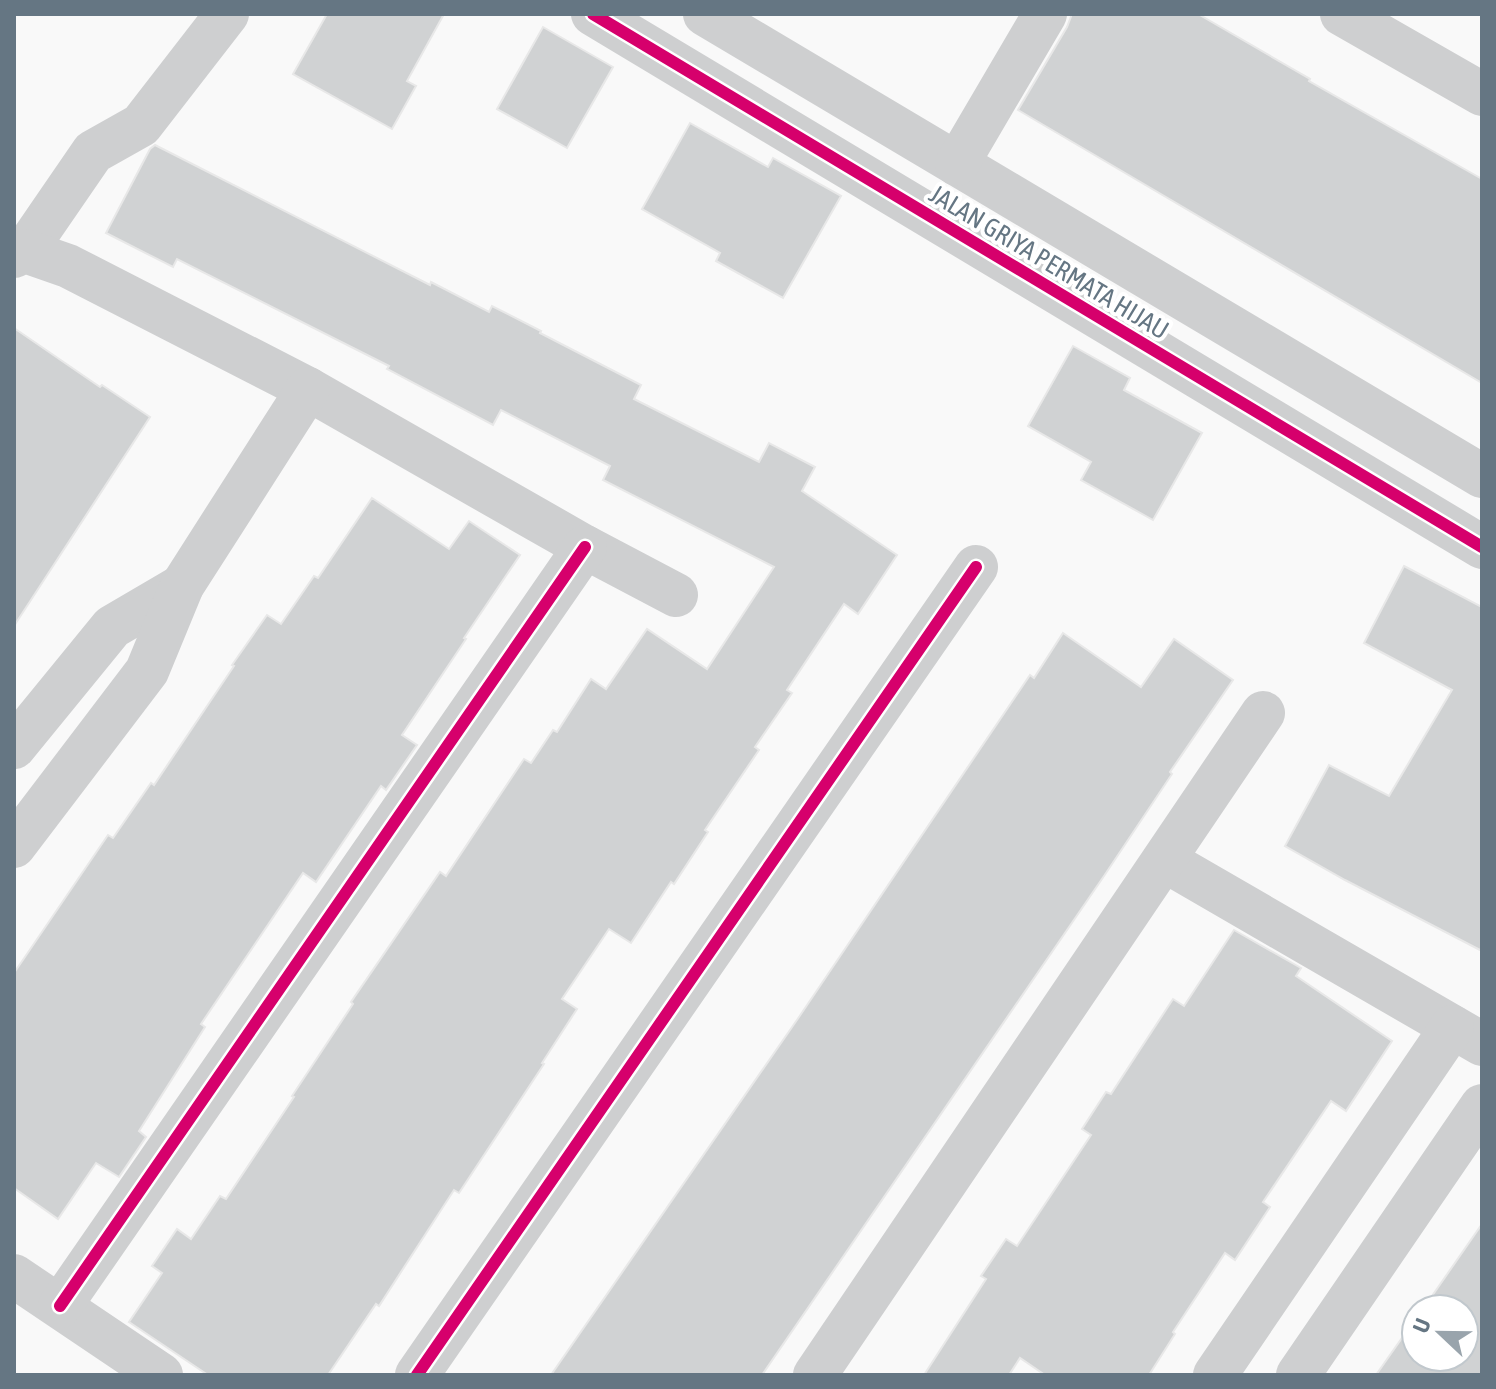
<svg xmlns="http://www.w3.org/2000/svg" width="1496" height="1389" font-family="'Asap Condensed',sans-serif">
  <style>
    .building { fill: #d0d2d3; stroke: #e8e8e8; stroke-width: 2 }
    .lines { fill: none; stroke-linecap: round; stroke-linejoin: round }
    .street { stroke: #cecfd0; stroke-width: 44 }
    .cycleway-casing { stroke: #fff; stroke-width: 17 }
    .cycleway { stroke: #d6006c; stroke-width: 12 }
    .labels { text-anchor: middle; stroke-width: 8; stroke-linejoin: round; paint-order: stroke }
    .street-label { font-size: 26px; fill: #657683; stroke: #fff }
  </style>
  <rect width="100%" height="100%" fill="#f9f9f9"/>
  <g class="building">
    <polygon points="327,14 444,14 407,81 416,86 392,129 293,74"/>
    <polygon points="1072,14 1198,14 1310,79 1309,81 1482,179 1482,383 1018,110 1067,27"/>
    <polygon points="543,27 613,67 567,148 497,109"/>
    <polygon points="690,123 768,167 773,158 841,196 783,298 716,261 720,253 642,209"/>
    <polygon points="155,145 430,285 431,282 489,312 492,306 541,331 540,333 641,385 634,399 759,462 769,443 815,467 802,491 897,555 858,614 844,604 787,690 792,693 755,747 759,750 705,830 708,832 674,884 671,882 631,943 609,929 562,999 577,1009 542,1063 544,1064 459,1193 454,1190 379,1306 376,1304 328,1375 208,1375 129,1322 162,1273 152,1266 177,1229 191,1239 220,1196 226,1199 294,1097 292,1096 353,1004 351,1002 440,872 446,876 524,759 531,763 553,730 557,732 591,679 606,689 647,629 707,669 774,567 603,480 610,466 501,410 493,425 387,369 389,366 177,259 173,267 106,233 150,149"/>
    <polygon points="14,328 100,387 102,385 150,417 14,626"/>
    <polygon points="1073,346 1130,378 1124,390 1202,433 1153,520 1081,480 1091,462 1028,426"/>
    <polygon points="372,498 449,549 469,521 520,555 464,638 466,639 402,735 417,745 386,790 381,786 316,882 303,873 201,1024 205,1027 139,1131 146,1137 119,1177 96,1163 58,1219 14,1188 14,973 108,835 113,838 151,783 154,785 234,666 232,665 267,615 281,624 314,576 318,578"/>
    <polygon points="1404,566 1482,607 1482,951 1345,880 1285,846 1329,765 1389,796 1452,690 1364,643"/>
    <polygon points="1063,633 1141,687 1174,639 1233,680 1170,772 1172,774 1104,876 762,1375 551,1375 799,1017 1030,675 1034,678"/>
    <polygon points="1234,930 1301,968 1296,976 1392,1041 1346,1111 1331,1101 1263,1202 1270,1207 1235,1260 1225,1253 1173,1332 1175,1334 1149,1375 1045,1375 1020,1358 1009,1375 924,1375 986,1279 981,1276 1006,1239 1017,1246 1091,1135 1082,1129 1106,1092 1111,1094 1173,999 1184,1006"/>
    <polygon points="1482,1224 1482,1375 1376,1375 1416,1318 1416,1357 1464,1357 1464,1309 1423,1309"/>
  </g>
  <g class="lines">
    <g class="street">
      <polyline points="593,14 1482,547"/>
      <polyline points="705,14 1482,476"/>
      <polyline points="1342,14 1482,94"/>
      <polyline points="957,164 1045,14"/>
      <polyline points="25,251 93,152 141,125 227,14"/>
      <polyline points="14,256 25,251 68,266 308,389 585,547 676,595"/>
      <polyline points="14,747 112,627 182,586"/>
      <polyline points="14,846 147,671 182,586 308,389"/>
      <polyline points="1164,860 1482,1044"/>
      <polyline points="14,1276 161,1375"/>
      <polyline points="60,1306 585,547"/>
      <polyline points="417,1375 976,567"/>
      <polyline points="815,1375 1263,713"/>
      <polyline points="1215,1375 1452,1027"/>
      <polyline points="1298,1375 1482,1106"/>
    </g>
    <g class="cycleway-casing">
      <g id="cycleway">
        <polyline points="593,14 1482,547"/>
        <polyline points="60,1306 585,547"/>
        <polyline points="417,1375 976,567"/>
      </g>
    </g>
    <use href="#cycleway" class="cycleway"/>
  </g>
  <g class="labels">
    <g class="street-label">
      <text transform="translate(1049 262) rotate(31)" y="9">JALAN GRIYA PERMATA HIJAU</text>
    </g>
  </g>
  <rect width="1496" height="1389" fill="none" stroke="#657683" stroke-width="32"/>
  <g transform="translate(1440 1333) rotate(292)"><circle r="38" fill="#ffffff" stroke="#c1c8cd" stroke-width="2"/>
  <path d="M0-6L14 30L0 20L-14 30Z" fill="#99a4ac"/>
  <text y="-12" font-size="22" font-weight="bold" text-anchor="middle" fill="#657683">U</text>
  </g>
</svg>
